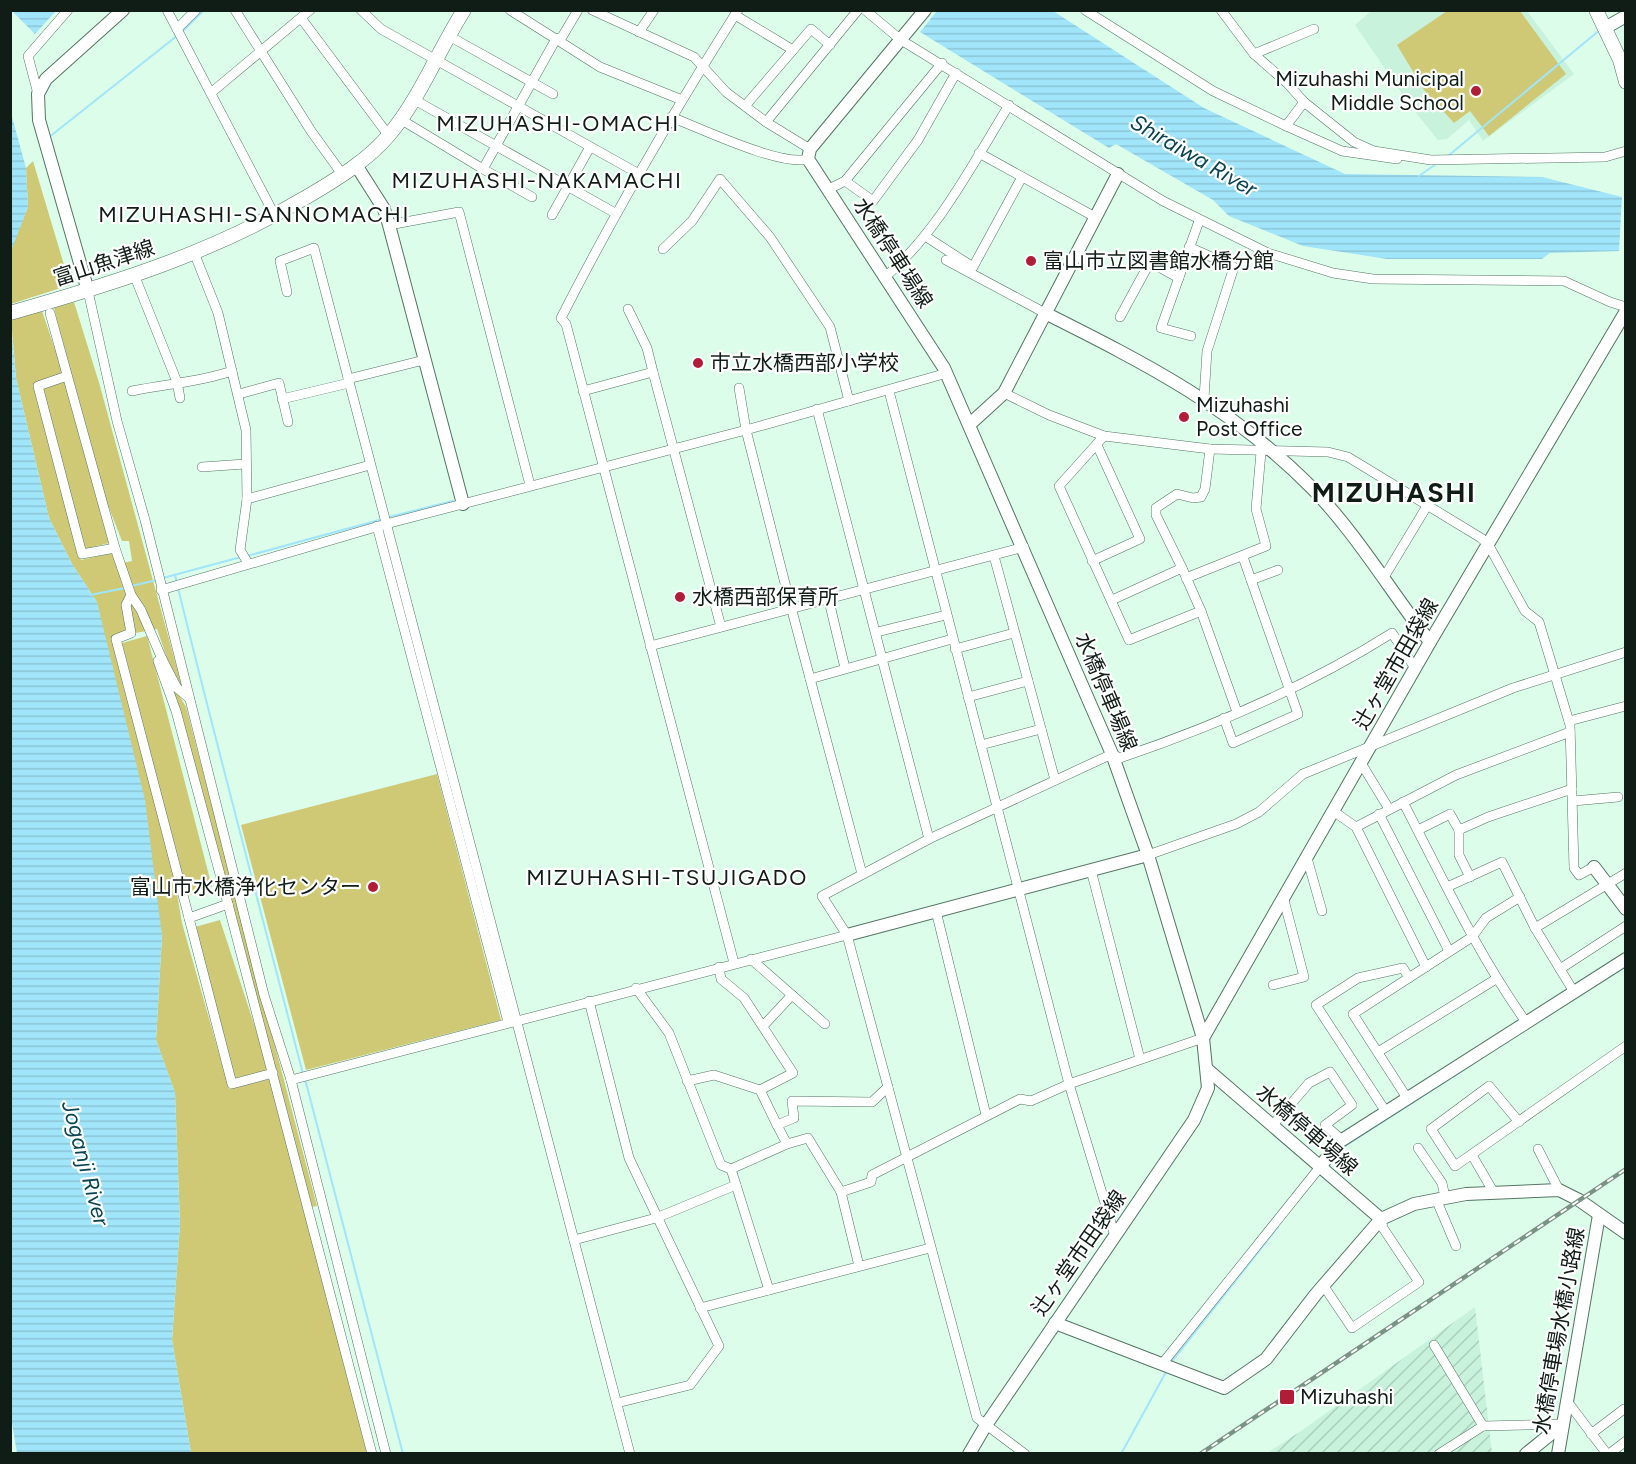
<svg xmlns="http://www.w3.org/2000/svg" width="1636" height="1464" font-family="Figtree,'Noto Sans JP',sans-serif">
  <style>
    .built { fill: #c8f2db }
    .industrial { fill: url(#industrial-furrows) }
    .green { fill: #cfc975 }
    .water { fill: url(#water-rules) }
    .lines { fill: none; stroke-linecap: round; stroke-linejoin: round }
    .stream { stroke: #a1e5fa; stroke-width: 2 }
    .street-tunnel { stroke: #bddbca; stroke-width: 9; stroke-dasharray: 9 4.5; stroke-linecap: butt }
    .street-casing { stroke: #557464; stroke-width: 10 }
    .secondary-casing { stroke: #557464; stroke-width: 14 }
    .primary-casing { stroke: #557464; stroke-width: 15 }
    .street { stroke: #fff; stroke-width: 9 }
    .secondary { stroke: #fff; stroke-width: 12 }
    .primary { stroke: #fff; stroke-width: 14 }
    .rail-casing { stroke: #7b9386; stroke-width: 4.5 }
    .rail { stroke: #fff; stroke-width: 2; stroke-dasharray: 7; stroke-linecap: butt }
    .poi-dot { fill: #b11d36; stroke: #fff; stroke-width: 2 }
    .labels { text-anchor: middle; stroke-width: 4.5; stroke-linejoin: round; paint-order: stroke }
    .poi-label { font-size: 21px; fill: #101d17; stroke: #fff; text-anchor: start }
    .street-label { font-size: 21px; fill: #101d17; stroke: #fff }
    .neighbourhood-label { font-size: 22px; letter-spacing: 1.5px; fill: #101d17; stroke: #fff }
    .water-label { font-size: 22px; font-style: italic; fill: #084452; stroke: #fff }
    .district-label { font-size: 27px; font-weight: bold; letter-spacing: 1.5px; fill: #101d17; stroke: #fff }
  </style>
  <defs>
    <pattern id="industrial-furrows" width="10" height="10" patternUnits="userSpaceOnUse" patternTransform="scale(1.5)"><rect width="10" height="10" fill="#c8f2db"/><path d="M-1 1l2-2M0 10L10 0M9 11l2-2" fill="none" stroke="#abcfbb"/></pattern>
    <pattern id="water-rules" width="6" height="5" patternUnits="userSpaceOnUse" patternTransform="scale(1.5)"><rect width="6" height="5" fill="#a1e5fa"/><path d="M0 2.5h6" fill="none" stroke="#8ac4d6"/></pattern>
  </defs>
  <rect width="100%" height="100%" fill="#dbfdea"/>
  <polygon class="built" points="1371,11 1527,11 1574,74 1483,141 1469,120 1447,139 1438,140 1412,108 1355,25"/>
  <polygon class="industrial" points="1475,1307 1492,1453 1266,1454 1301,1431"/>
  <g class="green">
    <polygon points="1447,11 1520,11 1566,74 1489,136 1470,111 1454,123 1424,90 1397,45"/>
    <polygon points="33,161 70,285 11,304 10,251 28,207 26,168"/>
    <polygon points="74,302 100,386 182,687 169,664 157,629 114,637 175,882 182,923 229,1089 269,1079 368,1453 191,1453 172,1340 180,1224 175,1093 156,1040 162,936 97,602 72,564 49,518 16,378 11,319 42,311 63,373 34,384 81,560 113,553 117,564 132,561 129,541 122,541 104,495 87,437 54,308"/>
    <polygon points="66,381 109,543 84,549 41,389"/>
    <polygon points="147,636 212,887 187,896 122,643"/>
    <polygon points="166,673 186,707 317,1206 311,1207"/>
    <polygon points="437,774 501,1020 306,1070 241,825"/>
    <polygon points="220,920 269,1070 235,1078 195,927"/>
  </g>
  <g class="water">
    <polygon points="11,10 56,10 56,11 35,34"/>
    <polygon points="937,11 1053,11 1204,108 1345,174 1542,177 1622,197 1619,251 1550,253 1542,259 1387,259 1303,246 1229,216 1213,200 1116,144 1109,148 920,32"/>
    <polygon points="11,113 26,168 28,207 11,251"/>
    <polygon points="10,313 16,378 49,518 72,564 97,602 145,800 162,936 156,1040 175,1093 180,1224 172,1340 191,1453 17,1453 10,1411"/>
  </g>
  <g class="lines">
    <g class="stream">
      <polyline points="182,32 204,10"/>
      <polyline points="48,138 178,35"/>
      <polyline points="1448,156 1601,29"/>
      <polyline points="1419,176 1436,164"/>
      <polyline points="389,517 453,501"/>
      <polyline points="247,556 383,519"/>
      <polyline points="175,575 177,583"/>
      <polyline points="163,578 241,557"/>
      <polyline points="131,586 157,580"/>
      <path d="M178,588C218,751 261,912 303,1074"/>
      <polyline points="90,595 125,588"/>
      <polyline points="305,1079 403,1454"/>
      <polyline points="1342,1148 1473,1064"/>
      <polyline points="1170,1364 1278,1227"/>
      <polyline points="1121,1454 1166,1372"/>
    </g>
    <polyline class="street-tunnel" points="1624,134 1626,134"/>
    <g class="street-casing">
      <g id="street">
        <polyline points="167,10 275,216"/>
        <polyline points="235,10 311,131 342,174"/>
        <polyline points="361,10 381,29 639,174"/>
        <polyline points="510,10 600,67 682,100"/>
        <polyline points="592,10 694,57 726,92 766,122 810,149"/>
        <polyline points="865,10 901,40 1163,201 1268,253 1333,273 1373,279 1564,281 1610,302 1626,307"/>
        <polyline points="1085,10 1213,91 1286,126 1304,102"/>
        <polyline points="1221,10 1254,54 1288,84 1304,102 1354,142 1374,151 1431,160 1605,157 1626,151"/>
        <polyline points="735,15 793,50"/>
        <polyline points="301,18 389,136"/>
        <polyline points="177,29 196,10"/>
        <polyline points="639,32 654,10"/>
        <polyline points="449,36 553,94"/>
        <polyline points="1254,54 1314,29"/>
        <polyline points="212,92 310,10"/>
        <polyline points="38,94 28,56 68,10"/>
        <polyline points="413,99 615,213"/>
        <polyline points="745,106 811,29 830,45"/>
        <path d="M671,117C700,128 781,167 808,159"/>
        <polyline points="400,119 483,169 556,39 562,37 578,10"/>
        <polyline points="766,122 858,10"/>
        <polyline points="1286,126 1342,151 1397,159"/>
        <polyline points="979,153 1095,217"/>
        <polyline points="483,169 532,197"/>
        <polyline points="845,181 942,63"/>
        <polyline points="829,189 845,181 873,201 918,140 956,73"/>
        <polyline points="552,215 590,147"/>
        <polyline points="389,225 459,212 530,485"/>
        <polyline points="925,236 973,267 1022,177"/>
        <polyline points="1189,247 1234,267 1207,351 1204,398"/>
        <polyline points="663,249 692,221 720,179 770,237 830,327 849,401"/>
        <polyline points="195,255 218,313 246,430 247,499 240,550 248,563"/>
        <polyline points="946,260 1045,313"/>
        <polyline points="135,277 177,382 180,398"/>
        <path d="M884,278C938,232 972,165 1009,105"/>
        <polyline points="88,291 117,421 145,520 264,995 291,1080 386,1454"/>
        <polyline points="287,292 280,261 314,248 630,1454"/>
        <polyline points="50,313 115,548 82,554 38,386 67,376"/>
        <polyline points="1120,317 1150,262 1179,278"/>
        <polyline points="1191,336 1161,328 1199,221"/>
        <polyline points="653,372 721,627"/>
        <polyline points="348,379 424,360"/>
        <polyline points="739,388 746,430 791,607 862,874"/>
        <path d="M132,391C166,384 200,382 232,371"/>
        <polyline points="583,391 653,372 647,348 628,309"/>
        <polyline points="889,391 1069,1084 1115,1236"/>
        <polyline points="1004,393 1049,415 1104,436 1210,449 1328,452 1348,457 1481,538 1488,544 1525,611 1539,622 1570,725 1574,868 1579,875 1594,867"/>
        <polyline points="239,394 279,383 288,422"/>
        <polyline points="282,399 349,383"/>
        <polyline points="817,409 929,839"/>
        <polyline points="1104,436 1059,486 1129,640 1201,611"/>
        <polyline points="202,467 245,464"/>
        <polyline points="247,499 370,465"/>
        <polyline points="377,526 508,1022"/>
        <polyline points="115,548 131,595 126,605 131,633 116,639 189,918 228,904 176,711 158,661 162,659 177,688 189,698"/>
        <polyline points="994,556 1055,780"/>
        <polyline points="1092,561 1140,539 1097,445"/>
        <polyline points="1182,568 1156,515 1156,508 1177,494 1193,498 1201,497 1205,489 1210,449"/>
        <polyline points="1186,578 1266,546 1256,509 1261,452"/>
        <polyline points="1383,579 1427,506"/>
        <polyline points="1251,580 1278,570"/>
        <polyline points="161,590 386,524 746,430 947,373"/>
        <polyline points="131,595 141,610 162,659"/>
        <polyline points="828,597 845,668"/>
        <polyline points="1112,600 1182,568 1201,611 1237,712"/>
        <polyline points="877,632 946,615"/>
        <polyline points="650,646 1024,547"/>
        <polyline points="955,649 1014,633"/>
        <polyline points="810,679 952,639"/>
        <polyline points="968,697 1028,681"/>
        <polyline points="1224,718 1233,743 1298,714 1243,557"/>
        <polyline points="1569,721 1626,706"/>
        <polyline points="981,745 1041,729"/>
        <polyline points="1361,763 1389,809"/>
        <polyline points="1573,801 1618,797"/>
        <path d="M1403,802C1442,877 1477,953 1526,1022"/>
        <polyline points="1333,811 1356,827 1426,967"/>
        <polyline points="1379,814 1449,951"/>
        <polyline points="1356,827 1456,775 1570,732"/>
        <polyline points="1418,830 1450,814 1459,830 1488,817 1572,789"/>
        <polyline points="1459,830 1459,855 1470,877"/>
        <polyline points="1148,855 1236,824 1259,812 1303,774 1513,688 1626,652"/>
        <polyline points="1307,858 1322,911"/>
        <polyline points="1091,870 1140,1059"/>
        <polyline points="1447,887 1502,862 1535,928"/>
        <polyline points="228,904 372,1454"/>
        <polyline points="936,911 986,1115"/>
        <polyline points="189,918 232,1084 273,1073"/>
        <polyline points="751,959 825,1024"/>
        <path d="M734,963L566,324L561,318C615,212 674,111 738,10"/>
        <polyline points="719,967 721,979 744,998 793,1073 760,1090"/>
        <polyline points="1560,969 1626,926"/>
        <polyline points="1273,985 1304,977 1284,900"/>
        <polyline points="636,988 669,1033 721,1165 731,1169 769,1290"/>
        <polyline points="1574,992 1535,928 1626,873"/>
        <polyline points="589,1001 629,1158 719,1346 690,1385 617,1403"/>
        <polyline points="764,1025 792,995"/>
        <polyline points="1378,1052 1496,979"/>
        <polyline points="291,1080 847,935"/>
        <polyline points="687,1081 714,1075 760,1090 777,1125 794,1118 792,1101 872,1102 888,1087"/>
        <polyline points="1407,1098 1353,1014 1472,937 1486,918 1520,897"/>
        <polyline points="1386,1112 1316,1005 1358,978 1403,968 1409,978"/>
        <polyline points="1519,1122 1489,1086 1431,1129 1455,1166 1626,1046"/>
        <polyline points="1272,1126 1309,1083 1330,1072 1352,1105 1325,1125 1342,1140"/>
        <polyline points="787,1144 808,1138 841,1192 871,1182 872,1175 1020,1099 1031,1101 1069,1084 1203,1038"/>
        <polyline points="1418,1148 1442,1183 1445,1197"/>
        <polyline points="1538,1149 1559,1190"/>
        <polyline points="1472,1155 1494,1193"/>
        <polyline points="731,1169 787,1144 777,1125"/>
        <polyline points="841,1192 859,1266"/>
        <polyline points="1436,1199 1456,1246"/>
        <polyline points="574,1240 656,1218 736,1185"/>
        <polyline points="1323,1285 1352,1328 1419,1282 1383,1228 1381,1219"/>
        <polyline points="700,1308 930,1248"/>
        <polyline points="1434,1345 1483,1426 1439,1454"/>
        <polyline points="1162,1364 1320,1167"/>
        <polyline points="1567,1401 1607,1454"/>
        <polyline points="1483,1426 1563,1424"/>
        <polyline points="1591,1434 1624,1409"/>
        <path d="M1025,1454L977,1418L847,935L822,896L929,839L1112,754L1120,758C1215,726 1308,686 1392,633L1415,668"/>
        <polyline points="1609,1454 1626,1441"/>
      </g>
    </g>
    <g class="secondary-casing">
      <g id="secondary">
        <polyline points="925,10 810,149 808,159 944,368 1112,754 1148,855 1203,1038 1208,1088 1194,1120 986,1425 969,1454"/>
        <polyline points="1605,28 1626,16"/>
        <polyline points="356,165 384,209 389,225 463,504"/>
        <polyline points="88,291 39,120 38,94 46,79 123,10"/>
        <path d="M1045,313C1145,363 1235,409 1314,490C1358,536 1391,592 1430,642"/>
        <polyline points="970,424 1004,393 1118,174"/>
        <polyline points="1594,867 1626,909"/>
        <polyline points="847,935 1148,855"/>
        <polyline points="1203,1038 1430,642 1626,311"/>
        <polyline points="1208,1070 1381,1219"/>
        <polyline points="1320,1167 1339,1142 1626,959"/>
        <polyline points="1055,1323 1224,1388 1266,1359 1316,1294 1381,1219 1414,1204 1466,1194 1559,1190 1579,1200 1626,1233"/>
        <polyline points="1526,1454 1563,1424"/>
        <polyline points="1558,1454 1599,1215"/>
      </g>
    </g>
    <g class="primary-casing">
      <g id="primary">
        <polyline points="1596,10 1620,60 1626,82"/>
        <path d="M10,313C119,282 212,253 310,195C337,179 368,160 389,135C420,98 438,51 464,10"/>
      </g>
    </g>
    <use href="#street" class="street"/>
    <use href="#secondary" class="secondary"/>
    <use href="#primary" class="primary"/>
    <g class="rail-casing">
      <polyline id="rail" points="1200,1454 1626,1169"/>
    </g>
    <use href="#rail" class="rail"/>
  </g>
  <g class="poi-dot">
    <circle cx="1476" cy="91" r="6"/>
    <circle cx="1031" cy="261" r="6"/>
    <circle cx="698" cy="363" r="6"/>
    <circle cx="1184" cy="417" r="6"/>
    <circle cx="680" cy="597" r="6"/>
    <circle cx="373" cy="887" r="6"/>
    <rect x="1279" y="1389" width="16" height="16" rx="3"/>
  </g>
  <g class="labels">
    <g class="poi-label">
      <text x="1464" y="86" text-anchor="end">Mizuhashi Municipal<tspan x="1464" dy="24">Middle School</tspan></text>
      <text x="1043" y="268">富山市立図書館水橋分館</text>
      <text x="710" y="370">市立水橋西部小学校</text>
      <text x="1196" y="412">Mizuhashi<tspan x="1196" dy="24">Post Office</tspan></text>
      <text x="692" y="604">水橋西部保育所</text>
      <text x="361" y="894" text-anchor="end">富山市水橋浄化センター</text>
      <text x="1300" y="1404">Mizuhashi</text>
    </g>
    <g class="street-label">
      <text transform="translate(893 253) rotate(57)" y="7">水橋停車場線</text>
      <text transform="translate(104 263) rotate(-18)" y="7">富山魚津線</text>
      <text transform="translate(1396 664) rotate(-60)" y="7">辻ヶ堂市田袋線</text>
      <text transform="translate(1106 692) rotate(67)" y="7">水橋停車場線</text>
      <text transform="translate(1307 1130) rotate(41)" y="7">水橋停車場線</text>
      <text transform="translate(1079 1253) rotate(-55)" y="7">辻ヶ堂市田袋線</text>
      <text transform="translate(1559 1331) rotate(-80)" y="7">水橋停車場水橋小路線</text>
    </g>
    <g class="neighbourhood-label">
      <text x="558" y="131">MIZUHASHI-OMACHI</text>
      <text x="537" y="188">MIZUHASHI-NAKAMACHI</text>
      <text x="254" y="222">MIZUHASHI-SANNOMACHI</text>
      <text x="667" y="885">MIZUHASHI-TSUJIGADO</text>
    </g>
    <g class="water-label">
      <text transform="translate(1194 155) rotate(30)" y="8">Shiraiwa River</text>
      <text transform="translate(86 1163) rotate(75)" y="8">Joganji River</text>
    </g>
    <g class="district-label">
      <text x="1394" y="502">MIZUHASHI</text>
    </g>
  </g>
  <rect width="1636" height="1464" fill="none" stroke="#101d17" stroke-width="24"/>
</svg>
